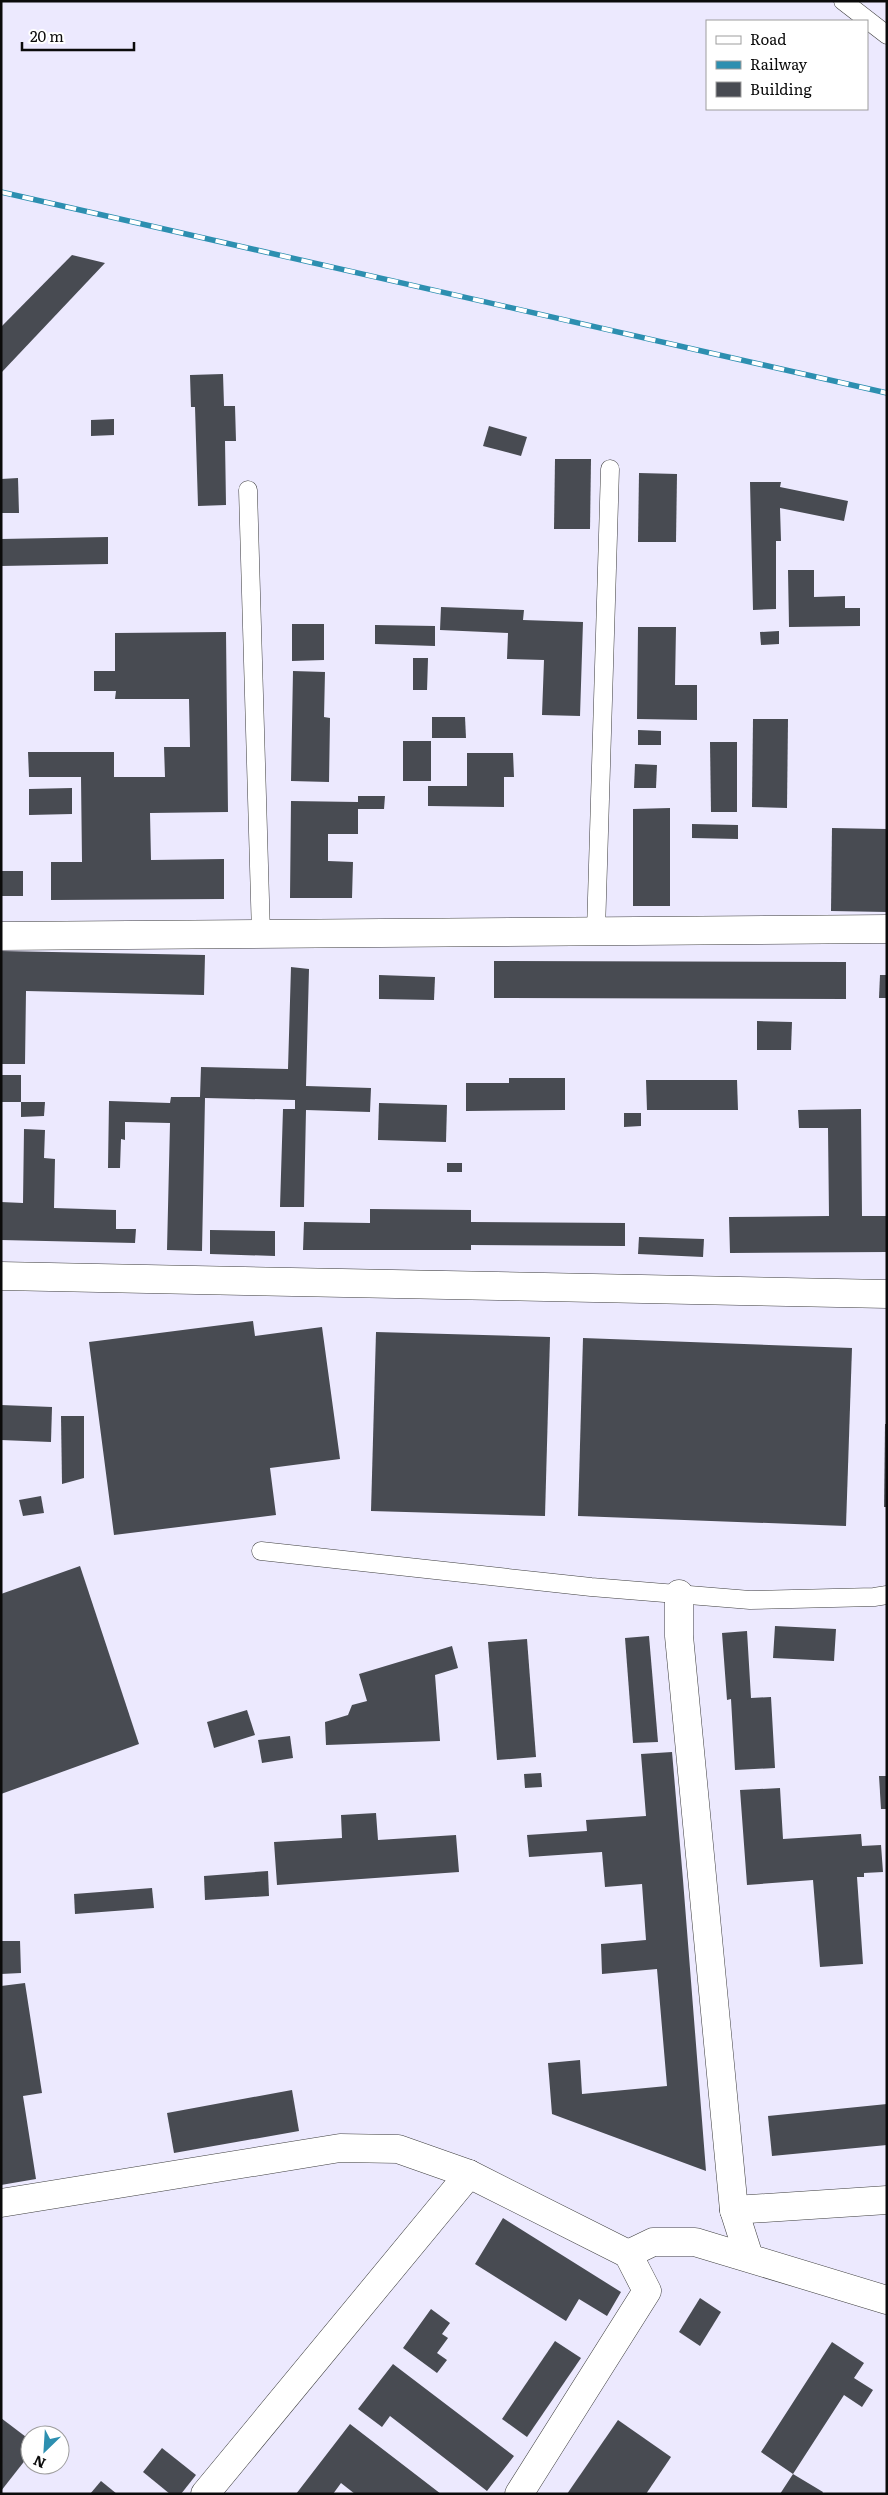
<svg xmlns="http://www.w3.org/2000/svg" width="888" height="2495" font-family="Literata,serif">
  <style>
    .building { fill: #484b52 }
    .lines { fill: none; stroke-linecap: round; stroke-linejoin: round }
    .lane-casing { stroke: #3e3e3e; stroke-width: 19 }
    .street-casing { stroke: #3e3e3e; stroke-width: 29 }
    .lane { stroke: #fff; stroke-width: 18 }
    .street { stroke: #fff; stroke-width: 28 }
    .rail-casing { stroke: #2d8fb0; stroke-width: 5.5 }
    .rail { stroke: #fff; stroke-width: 4; stroke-dasharray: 11; stroke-linecap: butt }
  </style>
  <rect width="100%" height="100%" fill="#ece9fe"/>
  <g class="building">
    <polygon points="72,255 105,263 1,373 1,327"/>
    <polygon points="223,374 224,406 235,406 236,441 225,441 226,505 198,506 195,407 191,407 190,375"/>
    <polygon points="114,419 114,435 91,436 91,420"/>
    <polygon points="489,426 527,437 521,456 483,446"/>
    <polygon points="555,459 591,459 590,529 554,529"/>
    <polygon points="639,473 677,474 676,542 638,542"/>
    <polygon points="18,478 19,513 1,513 1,479"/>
    <polygon points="750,482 781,482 780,487 848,501 844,521 780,508 781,541 776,541 776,609 753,610"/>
    <polygon points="108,537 108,564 1,566 1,539"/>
    <polygon points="788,570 814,570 814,597 845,596 845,608 860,608 860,626 789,627"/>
    <polygon points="441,607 524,610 523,620 583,622 580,716 542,715 544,660 507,659 508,633 440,630"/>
    <polygon points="292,624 324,624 324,660 292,661"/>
    <polygon points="375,625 435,626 435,646 375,644"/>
    <polygon points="638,627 676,627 675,685 697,685 697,720 637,719"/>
    <polygon points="779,631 779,644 761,645 760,632"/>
    <polygon points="226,632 228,812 150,813 151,860 224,859 224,899 51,900 51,862 82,862 81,777 29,777 28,752 114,752 114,777 165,777 164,747 190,747 189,699 115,699 116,691 94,691 94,671 115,671 115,633"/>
    <polygon points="413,658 428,658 427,690 413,690"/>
    <polygon points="293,671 325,672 324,717 330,718 329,782 291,781"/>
    <polygon points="432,717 465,717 466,738 432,738"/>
    <polygon points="753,719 788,719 787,808 752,807"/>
    <polygon points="638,730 661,731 661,745 638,745"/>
    <rect x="403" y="741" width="28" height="40"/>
    <polygon points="710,742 737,742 737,812 711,812"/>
    <polygon points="467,753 513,753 514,777 504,777 504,807 428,806 428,786 467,786"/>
    <polygon points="635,764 657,765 656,788 634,788"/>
    <polygon points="72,788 72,814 29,815 29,789"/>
    <polygon points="358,796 385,796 384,809 358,809 358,834 328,834 328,861 353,862 352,898 290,898 291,801 358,802"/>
    <polygon points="670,808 670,906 633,906 633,809"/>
    <polygon points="692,824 738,825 738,839 692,838"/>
    <polygon points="832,828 887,829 887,912 831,911"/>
    <rect x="1" y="871" width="22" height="25"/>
    <polygon points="1,951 205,955 204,995 26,991 25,1064 1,1064"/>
    <polygon points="494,961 846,962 846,999 494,998"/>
    <polygon points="291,967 309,969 306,1086 371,1088 370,1112 306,1110 304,1207 280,1207 283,1109 295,1109 295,1100 205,1098 202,1251 167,1250 170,1123 125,1122 125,1140 121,1139 120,1168 108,1168 109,1101 170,1103 171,1097 200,1097 201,1067 288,1069"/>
    <polygon points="379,975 435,977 434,1000 379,999"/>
    <polygon points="880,975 887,975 887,998 879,998"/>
    <polygon points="757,1021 792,1022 791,1050 757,1050"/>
    <rect x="1" y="1075" width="20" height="27"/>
    <polygon points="509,1078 565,1078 565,1110 466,1111 466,1083 509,1083"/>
    <polygon points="646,1080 737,1080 738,1110 647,1110"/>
    <polygon points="21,1102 45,1102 44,1116 21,1117"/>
    <polygon points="379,1103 447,1105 446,1142 378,1140"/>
    <polygon points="861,1109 862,1216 887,1216 887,1252 730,1253 729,1217 829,1216 828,1128 799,1128 798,1110"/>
    <polygon points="624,1113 641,1113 641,1126 624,1127"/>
    <polygon points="24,1129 45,1130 44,1158 55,1159 54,1208 116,1210 116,1229 136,1229 135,1243 1,1240 1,1202 23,1203"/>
    <rect x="447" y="1163" width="15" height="9"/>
    <polygon points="370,1209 471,1210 471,1222 625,1223 625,1246 471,1245 471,1250 303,1250 304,1222 370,1223"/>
    <polygon points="210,1230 275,1231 275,1256 210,1254"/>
    <polygon points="639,1237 704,1239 703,1257 638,1254"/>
    <polygon points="253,1321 255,1336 322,1327 340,1459 270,1468 276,1515 114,1535 89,1342"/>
    <polygon points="376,1332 550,1337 545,1516 371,1511"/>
    <polygon points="583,1338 852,1348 846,1526 578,1516"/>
    <polygon points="1,1405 52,1407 51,1442 1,1440"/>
    <polygon points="61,1416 84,1416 84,1478 62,1484"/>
    <polygon points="885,1424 887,1424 887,1507 884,1507"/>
    <polygon points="41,1496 44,1513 23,1516 19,1500"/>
    <polygon points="80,1566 139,1744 1,1794 1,1594"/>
    <polygon points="775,1626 836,1629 834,1661 773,1658"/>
    <polygon points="747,1631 751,1698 771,1697 775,1768 735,1770 731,1699 727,1700 722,1633"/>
    <polygon points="649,1636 658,1742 633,1743 625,1638"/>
    <polygon points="527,1639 536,1757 497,1760 488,1642"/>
    <polygon points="452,1646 458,1668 435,1675 440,1741 326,1745 325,1722 348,1715 352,1705 367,1701 359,1674"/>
    <polygon points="247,1710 255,1735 214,1748 207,1722"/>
    <polygon points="290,1736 293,1758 262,1763 258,1740"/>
    <polygon points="672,1752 683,1880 706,2171 552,2114 548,2063 580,2060 582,2094 667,2086 657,1969 602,1974 601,1944 646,1940 642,1884 605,1887 602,1852 529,1857 527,1835 587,1831 586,1820 646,1816 641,1754"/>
    <polygon points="541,1773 542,1787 525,1788 524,1774"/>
    <polygon points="879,1776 887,1776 887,1809 881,1809"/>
    <polygon points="780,1788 783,1839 861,1834 862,1846 881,1845 883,1872 864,1873 864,1877 857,1877 863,1964 820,1967 813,1880 747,1885 740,1790"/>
    <polygon points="376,1813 378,1840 456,1835 459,1872 277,1885 274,1842 342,1838 341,1815"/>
    <polygon points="268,1871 269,1896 205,1900 204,1876"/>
    <polygon points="152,1888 154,1908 75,1914 74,1894"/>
    <polygon points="1,1941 20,1941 21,1973 1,1974"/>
    <polygon points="25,1983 42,2093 23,2096 36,2179 1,2185 1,1986"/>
    <polygon points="292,2090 299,2131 174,2153 167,2113"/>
    <polygon points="887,2104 887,2145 772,2156 768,2116"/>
    <polygon points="503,2218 621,2292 607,2316 579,2299 566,2321 475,2264"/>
    <polygon points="700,2298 721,2312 700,2346 679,2332"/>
    <polygon points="431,2309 450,2323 442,2334 448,2338 437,2353 447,2360 437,2373 403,2348"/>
    <polygon points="555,2341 581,2358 527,2437 502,2419"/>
    <polygon points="832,2342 864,2363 854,2378 873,2390 862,2407 844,2395 793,2474 823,2492 822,2494 780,2494 793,2474 761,2452"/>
    <polygon points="393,2364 514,2456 487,2491 390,2416 382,2427 358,2409"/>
    <polygon points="1,2418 30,2440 30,2454 1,2491"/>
    <polygon points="618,2420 671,2457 646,2494 567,2494"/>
    <polygon points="350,2424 441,2494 355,2494 341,2483 333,2494 296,2494"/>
    <polygon points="162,2448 196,2475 181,2494 170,2494 143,2472"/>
    <polygon points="101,2481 117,2494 90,2494"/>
  </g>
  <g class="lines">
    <g class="lane-casing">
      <g id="lane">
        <polyline points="843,1 887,35"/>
        <polyline points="248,490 261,934"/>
        <polyline points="596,931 610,469"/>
        <polyline points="261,1551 591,1587 750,1600 874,1597 887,1595"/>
      </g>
    </g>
    <g class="street-casing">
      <g id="street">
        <polyline points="1,936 887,929"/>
        <polyline points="1,1276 887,1294"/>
        <polyline points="679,1594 679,1636 734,2210 749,2257"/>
        <polyline points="1,2203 340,2148 398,2149 469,2174 628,2254 647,2291 519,2494"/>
        <polyline points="734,2210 887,2200"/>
        <polyline points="628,2254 653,2242 695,2242 887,2300"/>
        <polyline points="205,2494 469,2174"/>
      </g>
    </g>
    <use href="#lane" class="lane"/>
    <use href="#street" class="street"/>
    <g class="rail-casing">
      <polyline id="rail" points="1,192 887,393"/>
    </g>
    <use href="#rail" class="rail"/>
  </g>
  <rect width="888" height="2495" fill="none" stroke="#0b0b0b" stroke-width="5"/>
  <rect x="706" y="20" width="162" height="90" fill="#ffffff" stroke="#9d9d9d"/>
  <rect x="716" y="36" width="25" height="8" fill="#ffffff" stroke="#9d9d9d"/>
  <text x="750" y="45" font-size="15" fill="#0b0b0b">Road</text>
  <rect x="716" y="61" width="25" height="8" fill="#2d8fb0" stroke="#9d9d9d"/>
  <text x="750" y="70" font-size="15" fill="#0b0b0b">Railway</text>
  <rect x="716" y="82" width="25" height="15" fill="#484b52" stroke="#9d9d9d"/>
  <text x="750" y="95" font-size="15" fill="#0b0b0b">Building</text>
  <g transform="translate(45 2450) rotate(205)"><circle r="24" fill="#ffffff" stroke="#9d9d9d"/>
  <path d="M0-4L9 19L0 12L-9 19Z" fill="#2d8fb0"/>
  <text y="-8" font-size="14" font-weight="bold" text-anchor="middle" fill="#0b0b0b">N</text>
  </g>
  <path d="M22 42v8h112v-8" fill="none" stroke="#0b0b0b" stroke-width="2.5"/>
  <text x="30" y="42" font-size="15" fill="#0b0b0b" stroke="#ffffff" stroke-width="4" paint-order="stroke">20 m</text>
</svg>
